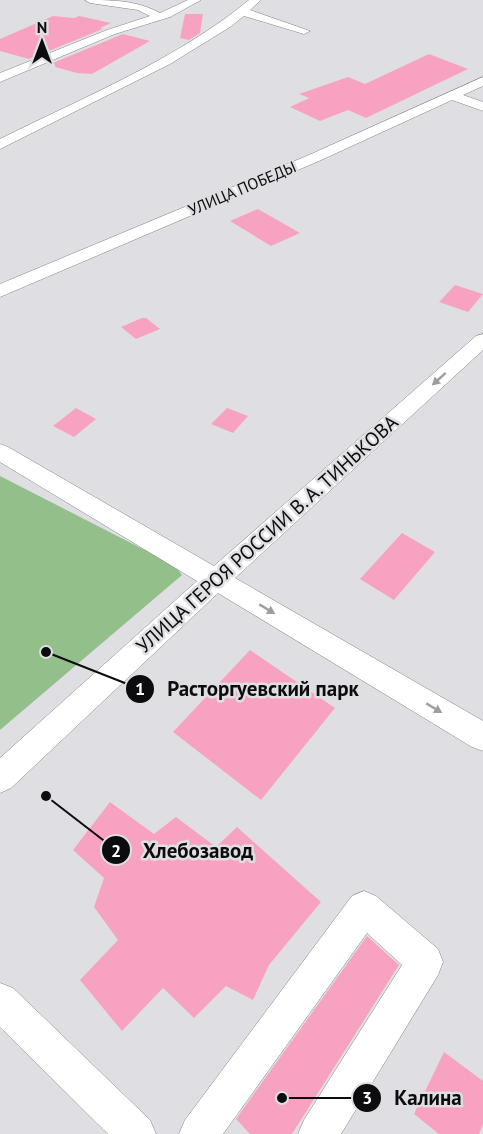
<svg xmlns="http://www.w3.org/2000/svg" width="483" height="1134" font-family="'PT Sans',sans-serif">
  <style>
    .green { fill: #93bf8b }
    .building { fill: #f8a2c2 }
    .lines { fill: none; stroke-linecap: round; stroke-linejoin: round }
    .minor-casing { stroke: #838487; stroke-width: 1 }
    .minor { fill: #fff; fill-rule: evenodd }
    .oneway { fill: #9e9e9f }
    .labels { text-anchor: middle; stroke-width: 5; stroke-linejoin: round; paint-order: stroke }
    .far-street-label { font-size: 16px; fill: #0c0c0e; stroke: #dfdfe3 }
    .street-label { font-size: 20px; fill: #0c0c0e; stroke: #dfdfe3 }
    .leader { fill: none; stroke: #0c0c0e; stroke-width: 2 }
    .callout-dot { fill: #0c0c0e; stroke: #dfdfe3; stroke-width: 2 }
    .mark-label { font-size: 18px; text-anchor: middle; font-weight: bold; fill: #fff }
    .callout-label { font-size: 21px; text-anchor: middle; font-weight: bold; fill: #0c0c0e; stroke: #dfdfe3; stroke-width: 5; stroke-linejoin: round; paint-order: stroke }
  </style>
  <rect width="100%" height="100%" fill="#dfdfe3"/>
  <polygon class="green" points="0,476 174,565 182,575 0,730"/>
  <g class="building">
    <polygon points="185,14 203,14 200,33 189,40 180,38"/>
    <polygon points="53,16 74,18 79,16 111,23 100,28 103,29 29,59 0,51 0,39"/>
    <polygon points="123,34 150,41 92,74 77,73 48,65"/>
    <polygon points="429,54 468,69 366,118 348,110 320,121 290,107 309,98 299,94 348,77 365,84"/>
    <polygon points="258,209 300,233 271,246 230,221"/>
    <polygon points="455,285 483,294 468,312 439,302"/>
    <polygon points="142,318 146,318 160,329 136,339 121,327"/>
    <polygon points="76,408 96,419 74,437 53,426"/>
    <polygon points="227,408 248,416 233,433 211,424"/>
    <polygon points="402,533 435,552 394,600 360,579"/>
    <polygon points="250,650 335,708 261,800 173,732"/>
    <polygon points="110,802 154,834 176,817 216,847 237,827 321,902 269,965 253,1000 226,986 194,1018 163,988 122,1031 80,980 118,940 94,907 104,878 73,850"/>
    <polygon points="367,936 399,965 292,1134 250,1134 236,1119"/>
    <polygon points="444,1052 483,1081 483,1124 479,1134 439,1134 414,1114"/>
  </g>
  <g class="lines">
    <g class="minor-casing">
      <g id="minor">
        <path d="M85,0C112,0 136,0 160,13L188,0H201L170,17L115,34L0,82V73L107,30L150,16L138,10L90,3Z"/>
        <path d="M249,0H261L250,10L310,31L304,34L244,16L230,27L170,64L0,149V139C84,97 176,60 249,0Z"/>
        <polygon points="483,77 483,86 463,95 483,102 483,111 452,100 319,161 0,297 0,284 309,155"/>
        <polygon points="483,334 483,350 235,578 483,721 483,751 472,747 218,593 11,788 0,793 0,758 197,581 0,462 0,444 8,447 214,566 476,336"/>
        <polygon points="364,891 376,896 438,949 443,962 438,975 341,1134 298,1134 304,1120 402,965 367,933 223,1134 179,1134 185,1120 352,896"/>
        <polygon points="0,983 13,988 150,1120 156,1134 108,1134 0,1027"/>
      </g>
    </g>
    <use href="#minor" class="minor"/>
  </g>
  <defs><path id="oneway-solid" d="M-6-.8H1V-3.2L6.5 0L1 3.2V.8H-6Z" transform="scale(1.5)"/></defs>
  <g class="oneway">
    <use href="#oneway-solid" transform="translate(439 379) rotate(138)"/>
    <use href="#oneway-solid" transform="translate(267 609) rotate(31)"/>
    <use href="#oneway-solid" transform="translate(434 708) rotate(31)"/>
  </g>
  <g class="labels">
    <g class="far-street-label">
      <text transform="translate(242 188) rotate(-23)" y="6">УЛИЦА ПОБЕДЫ</text>
    </g>
    <g class="street-label">
      <text transform="translate(267 534) rotate(-42)" y="7">УЛИЦА ГЕРОЯ РОССИИ В. А. ТИНЬКОВА</text>
    </g>
  </g>
  <path class="leader" d="M46 652L140 689M46 796L116 850M282 1098L367 1098"/>
  <g class="callout-dot">
    <circle cx="46" cy="652" r="6"/>
    <circle cx="46" cy="796" r="6"/>
    <circle cx="282" cy="1098" r="6"/>
    <circle cx="140" cy="689" r="15"/>
    <circle cx="116" cy="850" r="15"/>
    <circle cx="367" cy="1098" r="15"/>
  </g>
  <g class="mark-label">
    <text x="140" y="695">1</text>
    <text x="116" y="857">2</text>
    <text x="367" y="1104">3</text>
  </g>
  <g class="callout-label">
    <text x="263" y="696">Расторгуевский парк</text>
    <text x="198" y="858">Хлебозавод</text>
    <text x="428" y="1105">Калина</text>
  </g>
  <g transform="translate(42 42)" stroke="#dfdfe3" stroke-width="4.5" paint-order="stroke">
  <path d="M0-4.5L10 22L0 15L-10 22Z" fill="#0c0c0e"/>
  <text y="-9" font-size="16" font-weight="bold" text-anchor="middle" fill="#0c0c0e">N</text>
  </g>
</svg>
